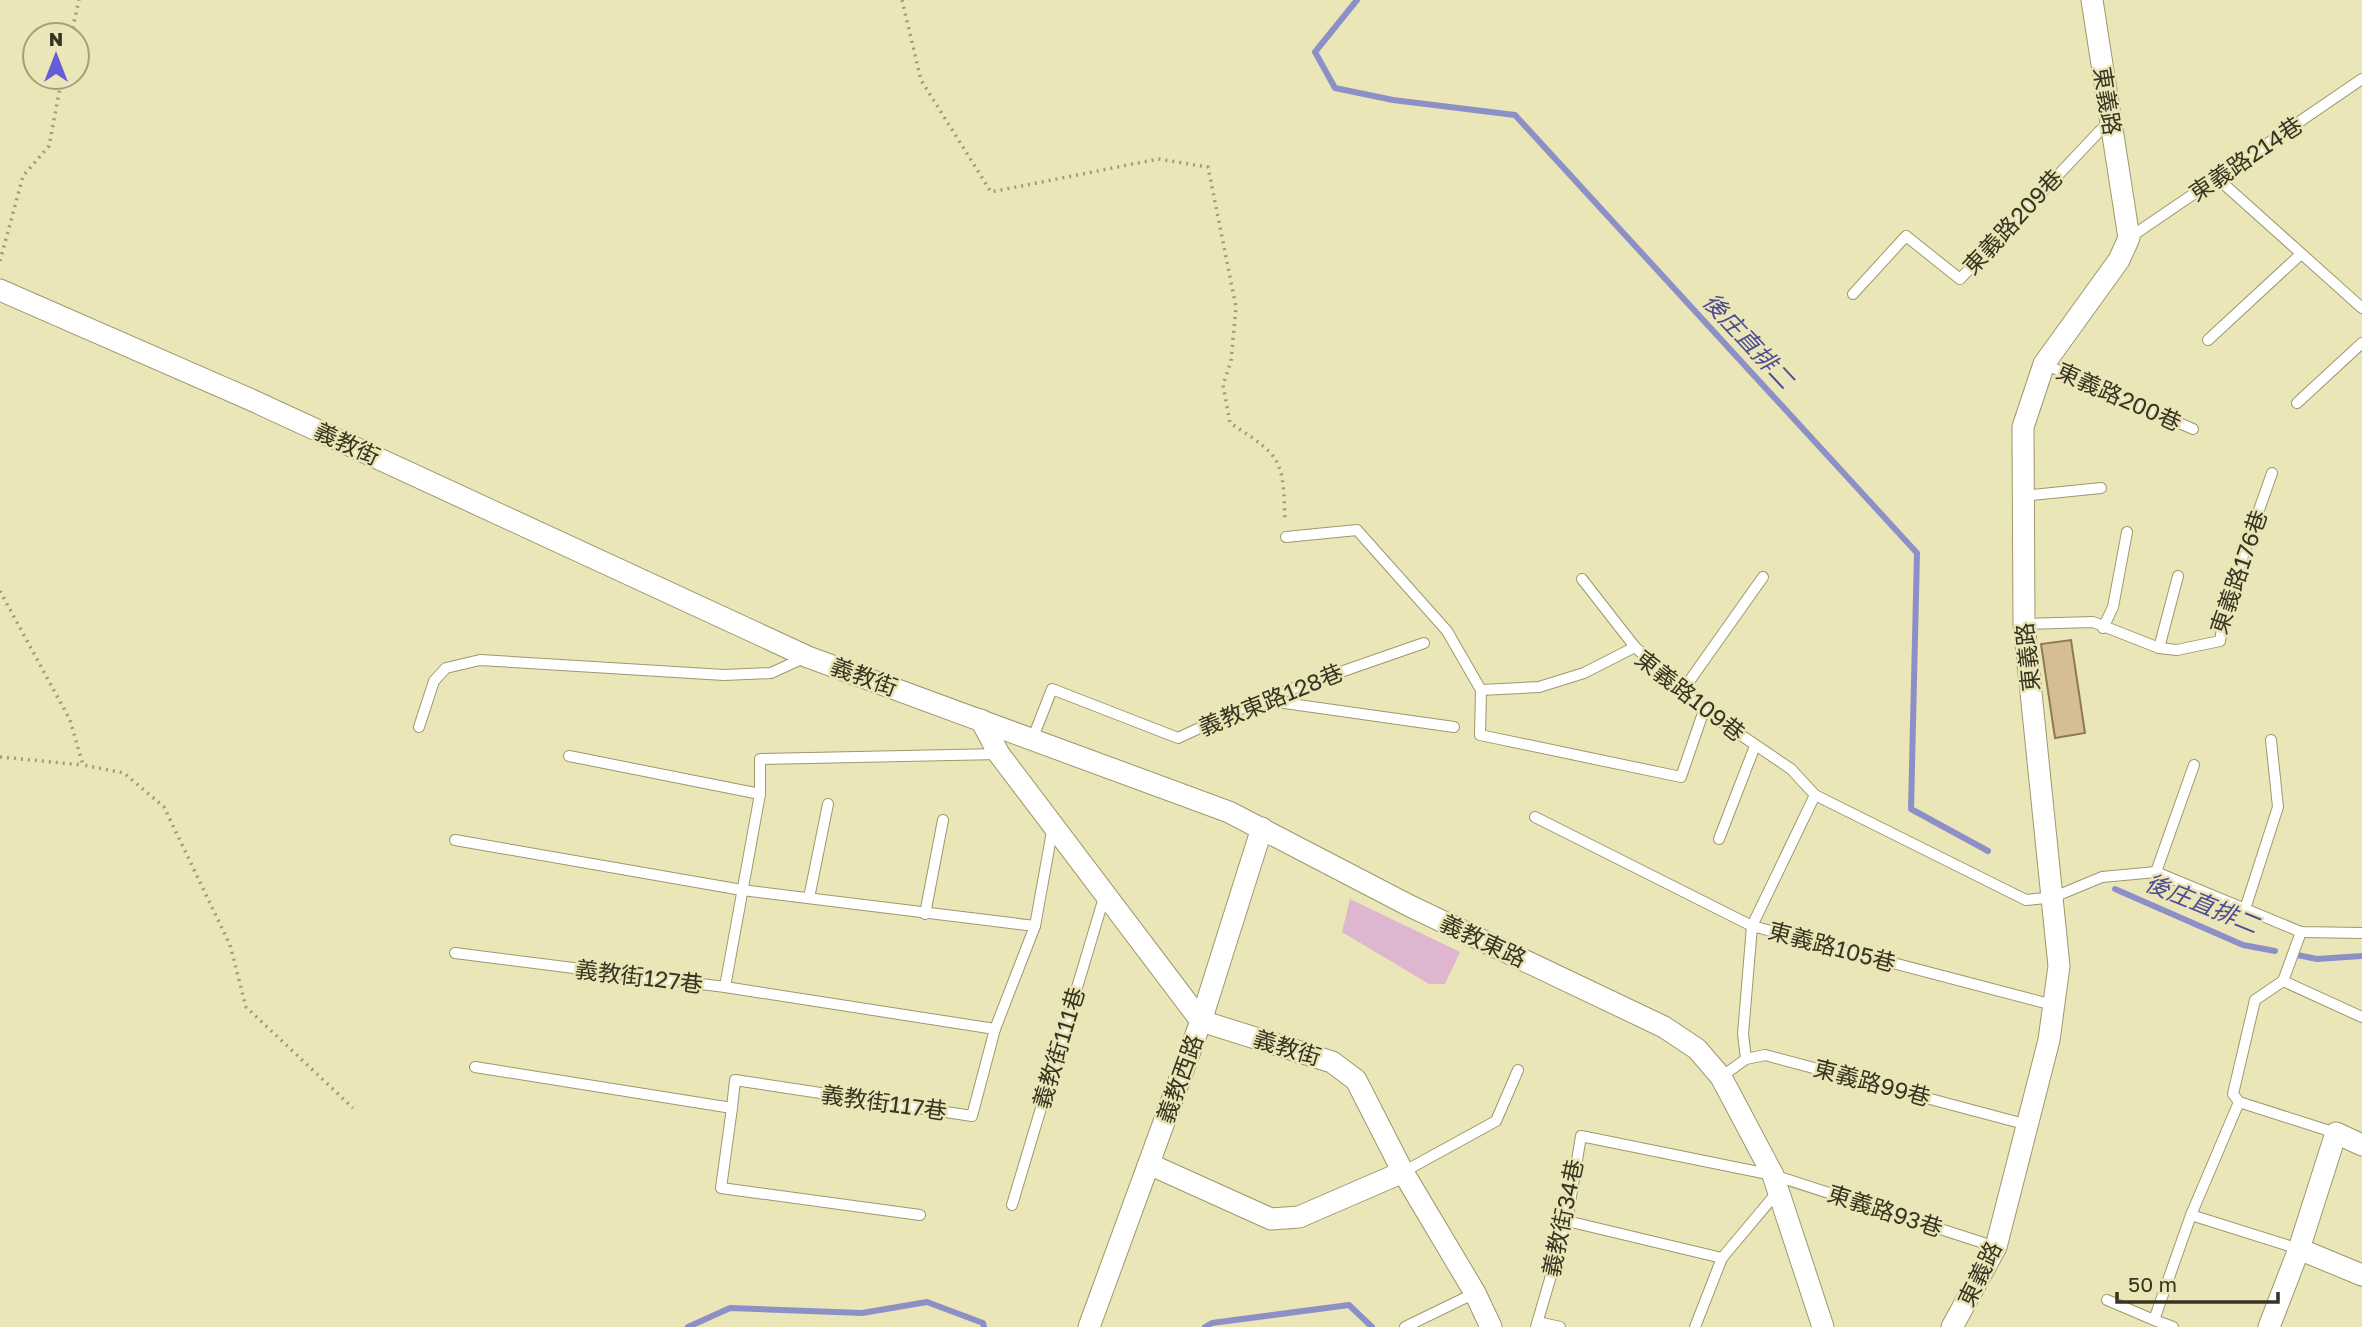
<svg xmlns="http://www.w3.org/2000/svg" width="2362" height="1327" font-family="'Golos Text','Noto Sans TC',sans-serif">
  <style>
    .green { fill: #dfb6cf }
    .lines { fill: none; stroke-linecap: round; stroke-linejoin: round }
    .stream { stroke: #8d90c7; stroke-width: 6 }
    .building { fill: #d5be94; stroke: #8f7a52; stroke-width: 2 }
    .service-casing { stroke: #9e986c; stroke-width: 12 }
    .minor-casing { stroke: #9e986c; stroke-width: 23 }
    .path { stroke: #9f9b78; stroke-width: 3.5; stroke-dasharray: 2 5; stroke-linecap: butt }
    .service { stroke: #fff; stroke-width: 10 }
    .minor { stroke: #fff; stroke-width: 21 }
    .labels { text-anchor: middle; stroke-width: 5; stroke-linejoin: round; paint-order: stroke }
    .street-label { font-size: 23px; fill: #373422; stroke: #ebe6b7 }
    .water-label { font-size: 24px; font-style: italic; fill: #4d4b92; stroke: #ebe6b7 }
  </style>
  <rect width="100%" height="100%" fill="#ebe6b7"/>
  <polygon class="green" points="1350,899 1460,952 1445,984 1429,984 1342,932"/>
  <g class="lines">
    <g class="stream">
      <polyline points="1357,0 1315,52 1335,88 1393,100 1515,115 1917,553 1911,809 1988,851"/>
      <polyline points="2115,889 2243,945 2275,951"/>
      <polyline points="2297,955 2317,959 2362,956"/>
      <polyline points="688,1327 730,1308 862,1313 927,1302 983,1323 984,1327"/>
      <polyline points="1205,1327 1212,1323 1349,1305 1372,1327"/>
    </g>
  </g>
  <polygon class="building" points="2071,640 2085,733 2055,738 2041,644"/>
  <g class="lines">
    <g class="service-casing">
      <g id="service">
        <polyline points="2217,178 2362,308"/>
        <polyline points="2129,238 2362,79"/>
        <polyline points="1853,294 1906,236 1960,279 2110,120"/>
        <polyline points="2208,340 2301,254"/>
        <polyline points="2044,364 2193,429"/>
        <polyline points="2297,403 2362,343"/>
        <polyline points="2022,496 2101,488"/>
        <polyline points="1286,537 1357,530 1447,631 1481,690 1539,687 1584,673 1635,647 1704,710 1791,769 1815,795 2026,900 2054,897 2102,877 2156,872 2301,932 2362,933"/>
        <polyline points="1582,579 1635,647"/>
        <polyline points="2024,624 2093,622 2159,648 2177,650 2220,641 2226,604 2272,473"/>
        <polyline points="2103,628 2113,607 2127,532"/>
        <polyline points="2159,648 2178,576"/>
        <polyline points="1481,690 1480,735 1681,777 1704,710"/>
        <polyline points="1683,690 1763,577"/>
        <polyline points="1263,700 1454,727"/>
        <polyline points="419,727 434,681 446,668 480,660 724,675 771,673 806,657"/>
        <polyline points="1032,740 1052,689 1178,738 1260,700 1424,643"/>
        <polyline points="569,756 760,794"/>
        <polyline points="1815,795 1752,926 2053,1005"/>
        <polyline points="1535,817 1752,926 1743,1034 1746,1059"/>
        <polyline points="1719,839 1755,746"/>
        <polyline points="455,840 742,890 1035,926"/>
        <polyline points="2156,872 2194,765"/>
        <polyline points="809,898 828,804"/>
        <polyline points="2245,909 2278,807 2271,740"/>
        <polyline points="925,914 943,820"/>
        <polyline points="455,953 725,987 760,794 760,759 999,754"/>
        <polyline points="2283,981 2362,1017"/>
        <polyline points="725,987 995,1029 1035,926 1053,826"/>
        <polyline points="475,1067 732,1108 735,1080 972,1116 995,1029"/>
        <polyline points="1721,1077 1746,1059 1765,1055 2028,1125"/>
        <polyline points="2239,1102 2336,1133"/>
        <polyline points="732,1108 721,1188 920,1215"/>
        <polyline points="1403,1172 1496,1121 1518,1070"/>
        <polyline points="1012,1205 1105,894"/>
        <polyline points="2191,1215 2299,1249"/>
        <polyline points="1567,1221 1722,1258"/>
        <polyline points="2107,1300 2154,1320"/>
        <polyline points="1538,1322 1560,1327"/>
        <polyline points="1405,1327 1475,1293"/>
        <polyline points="1536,1327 1567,1221 1581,1136 1773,1175 1996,1247"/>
        <polyline points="1695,1327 1722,1258 1779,1190"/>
        <polyline points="2173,1327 2154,1320 2191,1215 2239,1102 2233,1094 2255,1000 2283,981 2301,932"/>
      </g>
    </g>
    <g class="minor-casing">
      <g id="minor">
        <polyline points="0,290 256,402 808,657 1229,812 1410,906 1664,1027 1697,1049 1721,1077 1773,1175 1823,1327"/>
        <polyline points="981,720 999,754 1201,1021 1332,1062 1356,1080 1403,1172 1475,1293 1491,1327"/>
        <polyline points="1149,1164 1271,1219 1299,1217 1403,1172"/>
        <polyline points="2299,1249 2362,1275"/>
        <polyline points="1089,1327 1201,1021 1262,828"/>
        <polyline points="1952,1327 1996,1247 2049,1040 2059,966 2024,624 2023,427 2044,364 2119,260 2129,238 2092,0"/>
        <polyline points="2269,1327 2299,1249 2336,1133 2362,1145"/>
      </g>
    </g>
    <g class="path">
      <path d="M902,0L921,80L991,192L1158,159L1208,167L1236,307L1231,361L1223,385L1230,423C1283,457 1283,459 1285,522"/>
      <polyline points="71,35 79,0"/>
      <polyline points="0,261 23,176 49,146 62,77"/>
      <polyline points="0,591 70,720 83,765 124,773 164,807 230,945 246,1007 353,1108"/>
      <polyline points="0,757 83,765"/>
    </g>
    <use href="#service" class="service"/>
    <use href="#minor" class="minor"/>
  </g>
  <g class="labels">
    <g class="street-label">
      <text transform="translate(2107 101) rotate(81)" y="8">東義路</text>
      <text transform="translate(2246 159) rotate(-34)" y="8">東義路214巷</text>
      <text transform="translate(2013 222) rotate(-47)" y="8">東義路209巷</text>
      <text transform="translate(2119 397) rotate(24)" y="8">東義路200巷</text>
      <text transform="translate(347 444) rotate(25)" y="8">義教街</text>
      <text transform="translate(2239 572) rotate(-71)" y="8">東義路176巷</text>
      <text transform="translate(2028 657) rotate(-96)" y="8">東義路</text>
      <text transform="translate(864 677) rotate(20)" y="8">義教街</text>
      <text transform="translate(1690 696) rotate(38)" y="8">東義路109巷</text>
      <text transform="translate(1271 700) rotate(-22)" y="8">義教東路128巷</text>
      <text transform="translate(1483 941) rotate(25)" y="8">義教東路</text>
      <text transform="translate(1832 947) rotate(15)" y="8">東義路105巷</text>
      <text transform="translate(639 977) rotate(7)" y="8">義教街127巷</text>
      <text transform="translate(1059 1048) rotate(-73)" y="8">義教街111巷</text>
      <text transform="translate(1287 1048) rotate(17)" y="8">義教街</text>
      <text transform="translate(1180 1079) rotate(-70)" y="8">義教西路</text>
      <text transform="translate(1872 1083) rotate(15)" y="8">東義路99巷</text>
      <text transform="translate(884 1103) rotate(8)" y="8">義教街117巷</text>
      <text transform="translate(1885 1211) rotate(18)" y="8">東義路93巷</text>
      <text transform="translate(1563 1218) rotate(-78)" y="8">義教街34巷</text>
      <text transform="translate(1980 1274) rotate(-64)" y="8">東義路</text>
    </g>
    <g class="water-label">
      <text transform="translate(1748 341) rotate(47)" y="8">後庄直排二</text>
      <text transform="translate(2202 904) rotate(22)" y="8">後庄直排二</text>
    </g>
  </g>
  <g transform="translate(56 56)"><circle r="33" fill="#ebe6b7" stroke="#a39f7b" stroke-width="2"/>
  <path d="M0-5L12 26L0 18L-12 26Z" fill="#655dd6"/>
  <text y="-10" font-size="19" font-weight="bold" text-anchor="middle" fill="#373422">N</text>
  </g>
  <path d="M2117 1292v10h161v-10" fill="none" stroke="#373422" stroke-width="3.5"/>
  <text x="2128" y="1292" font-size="21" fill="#373422" stroke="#ebe6b7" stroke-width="5" paint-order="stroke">50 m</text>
</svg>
